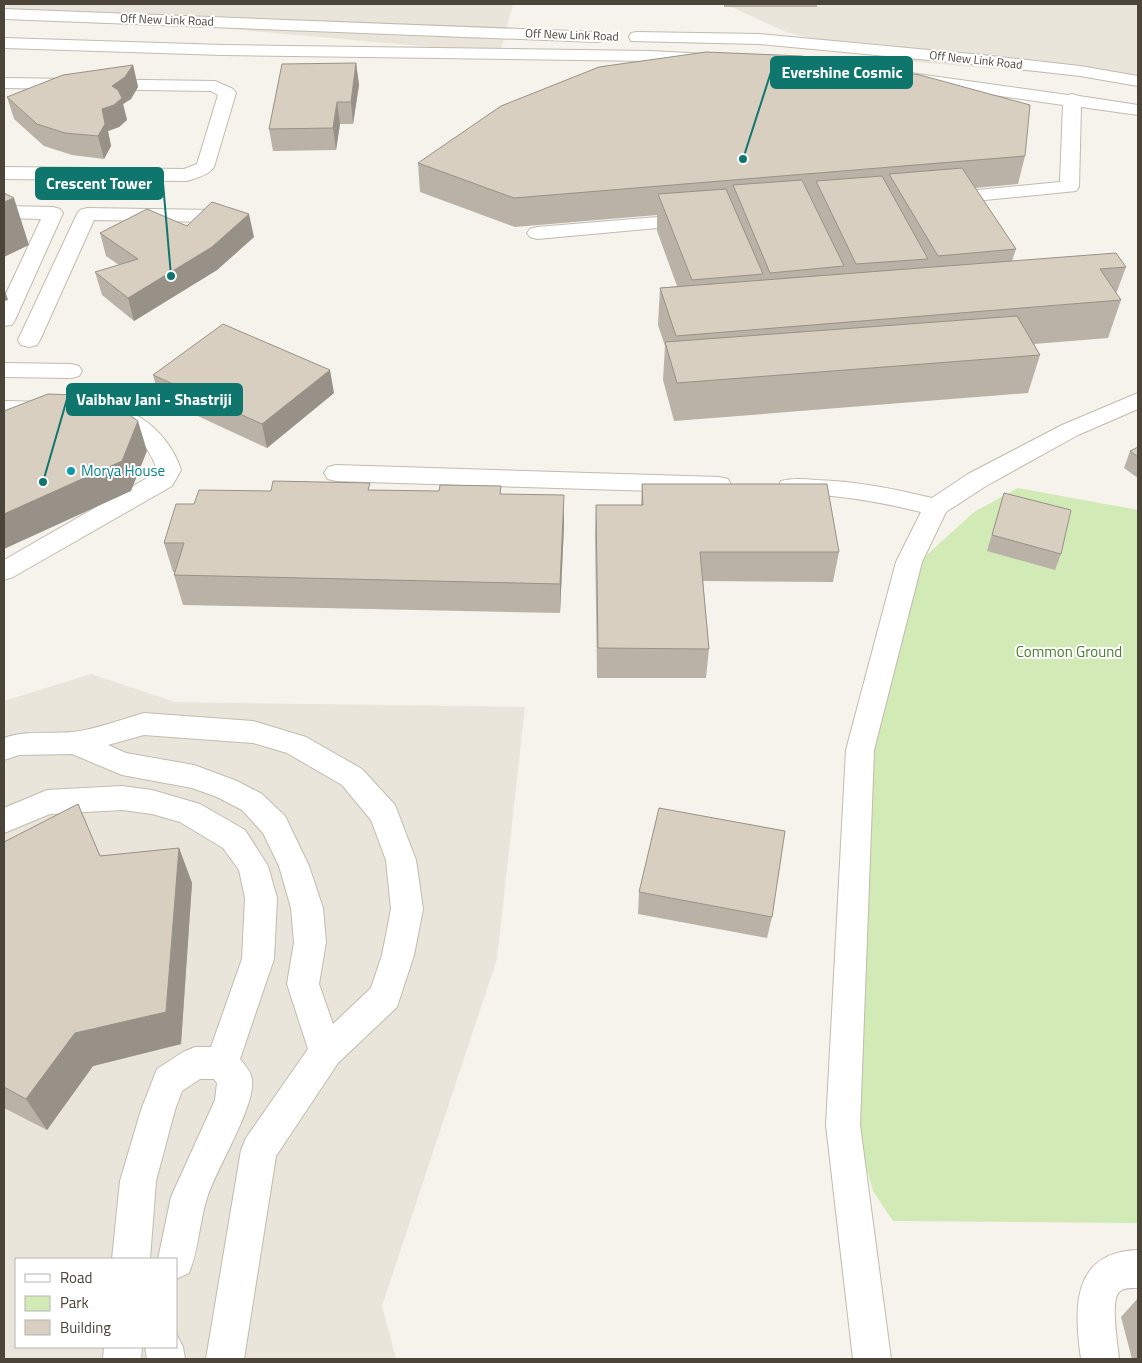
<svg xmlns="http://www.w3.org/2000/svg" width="1142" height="1363" font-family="'Titillium Web',sans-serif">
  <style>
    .residential { fill: #eae5da; fill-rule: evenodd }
    .green { fill: #d2eab5 }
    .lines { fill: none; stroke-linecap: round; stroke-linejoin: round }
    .minor-casing { stroke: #c2bbae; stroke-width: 2 }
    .minor { fill: #fff; fill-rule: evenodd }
    .wall { fill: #bab2a6 }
    .shaded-wall { fill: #979187 }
    .building { fill: #d8cfc1; stroke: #979187 }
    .culture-dot { fill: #0f9aa8; stroke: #fff; stroke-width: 2 }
    .labels { text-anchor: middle; stroke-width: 4; stroke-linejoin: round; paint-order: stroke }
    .far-street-label { font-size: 12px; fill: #4b4439; stroke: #fff }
    .culture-label { font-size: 15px; fill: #0d838f; stroke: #fff; text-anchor: start }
    .park-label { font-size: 15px; fill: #4a7f2a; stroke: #fff }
    .leader { fill: none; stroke: #0f766e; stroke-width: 2 }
    .callout-dot { fill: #0f766e; stroke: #fff; stroke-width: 2 }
    .callout { fill: #0f766e; stroke: #0f766e; stroke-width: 2 }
    .callout-label { font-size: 16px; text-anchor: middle; font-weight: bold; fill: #fff }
  </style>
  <rect width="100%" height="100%" fill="#f6f3ec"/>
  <g class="residential">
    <polygon points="8,4 513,4 500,53 4,9"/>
    <polygon points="725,4 1138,4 1138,81 892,60 786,32"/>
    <path d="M91,674L175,702L525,707L497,959L382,1306L396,1359H4V701ZM16,1259H176V1347H16Z"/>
  </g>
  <polygon class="green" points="1018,488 1138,510 1138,1223 893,1221 873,1191 856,1130 872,755 918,563 974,512"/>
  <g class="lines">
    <g class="minor-casing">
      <g id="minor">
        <polygon points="4,9 597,32 603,33 605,37 603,41 597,42 4,19"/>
        <polygon points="637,32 759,34 982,55 1080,66 1138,76 1138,86 1080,76 982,65 759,44 631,41 629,37 631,33"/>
        <polygon points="4,38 223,45 650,51 707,54 713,55 716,59 713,63 707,64 650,61 223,55 4,48"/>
        <polygon points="910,73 1068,95 1072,94 1079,96 1138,105 1138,115 1081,107 1079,187 1076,191 944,204 937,202 934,198 937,194 1060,182 1063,105 904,82 901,78 904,74"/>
        <path d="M4,78L215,81L233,89L236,93L214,167C209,175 196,178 187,181L4,179V167L184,169L197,164L218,95L211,91L4,88Z"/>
        <polygon points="4,206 53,207 60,209 63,213 15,320 12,325 4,326 4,298 41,219 4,218"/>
        <polygon points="87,208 212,210 219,212 222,216 219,220 212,222 94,220 40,340 37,345 29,347 21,345 18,340 77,214 80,210"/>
        <polygon points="694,214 701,216 704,220 701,224 537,239 530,237 527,233 530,229 537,227"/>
        <polygon points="4,363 71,364 79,366 82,371 79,376 71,378 4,377"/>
        <path d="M1138,393V409L1078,435L986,486L946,512L922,562L874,750L860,1125L891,1359H853L826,1125L846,750L896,562L921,512C892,505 863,499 832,496C815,495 798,497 781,493L778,487L781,481C793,478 804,479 816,480C856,481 894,489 932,498L968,474L1062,425Z"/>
        <polygon points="4,401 47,402 55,404 58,409 55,414 47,416 4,415"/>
        <path d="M107,409C117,411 132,412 141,418C159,429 175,450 181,470L172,486L13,577L4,580V560L154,474L157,470C152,454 139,433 122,427C115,424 106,423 99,421L95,416L99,411Z"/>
        <polygon points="336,465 719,477 728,479 731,485 728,491 719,493 336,481 328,479 324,473 328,467"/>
        <path d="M144,713L253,721L306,737L362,769L395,805L416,860L423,909L414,955L397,1007L338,1063L276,1156L244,1359H206L241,1150L246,1138L308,1049L287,984L294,942L291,908L279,866L263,833L242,810L217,797L192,788L122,775L72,754L19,755L4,760V738C26,730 49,734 73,732C93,730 123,719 144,713ZM144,735L253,743L287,753L342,785L371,820L386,860L391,909L382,955L371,988L333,1024L319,984L326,942L323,908L309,866L285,816L262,794L237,781L194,765L126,753L108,745Z"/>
        <path d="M122,786L152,790L200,804L245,830L268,866L277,898L274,959L240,1059C245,1065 251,1072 252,1079C256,1106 216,1169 207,1198C199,1223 199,1249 189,1273L176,1279V1259H158L171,1197L215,1100L217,1083L214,1079H200L182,1091L175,1110L156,1181L150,1259H112L120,1181L141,1110L157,1069L183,1052L195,1047H211L242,959L245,898L239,870L223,848L180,822L152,814L122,810L50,814L4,833V808L47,790Z"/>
        <path d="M1138,1250V1288C1132,1288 1124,1287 1119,1292C1110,1302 1118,1345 1119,1359H1081C1074,1309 1071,1252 1138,1250Z"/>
        <polygon points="176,1333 183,1347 185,1359 147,1359 145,1347 176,1347"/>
        <polygon points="104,1347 142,1347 141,1359 103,1359"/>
      </g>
    </g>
    <use href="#minor" class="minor"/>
  </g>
  <g class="wall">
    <rect x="724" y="4" width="93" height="3"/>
    <polygon points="356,63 359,85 353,124 340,124 336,150 273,151 269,129"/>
    <polygon points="133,65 138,87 131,99 123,104 127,120 119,127 108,131 111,146 104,159 72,155 44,146 14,119 7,97"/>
    <polygon points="1025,156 1018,184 975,188 1016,249 1012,261 1126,267 1116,294 1121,300 1108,338 1034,344 1040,355 1028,393 674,421 663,380 665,346 658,325 660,288 677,286 657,231 657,215 515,227 420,192 418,163"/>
    <polygon points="187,226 254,237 217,270 134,321 102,295 95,272 119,265 106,256 100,233"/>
    <polygon points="153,375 334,393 267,448 159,398"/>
    <polygon points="1138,447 1138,478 1124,468 1130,451"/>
    <polygon points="642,484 839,552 833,582 703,581 709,649 706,678 597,678 595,534 596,505 641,505"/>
    <polygon points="371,490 502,494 564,525 560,613 183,605 174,575 175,572 173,572 164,543 194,504 271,491"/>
    <polygon points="1004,493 1061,554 1055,570 987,551"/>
    <polygon points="4,842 100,856 179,848 192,883 181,1044 93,1066 47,1130 4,1108"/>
    <polygon points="639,892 772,917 767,938 638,914"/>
    <polygon points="1138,1298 1138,1359 1132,1359 1121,1317"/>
  </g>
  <g class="shaded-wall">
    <polygon points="356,63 359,85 353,124 351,102"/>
    <polygon points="133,65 138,87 131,99 123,104 127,120 119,127 108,131 111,146 104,159 98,136 102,109 112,86"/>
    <polygon points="337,102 340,124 336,150 333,128"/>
    <polygon points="14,198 29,245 4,257 4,202"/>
    <polygon points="249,214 254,237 217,270 134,321 128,298"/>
    <polygon points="4,287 8,300 4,301"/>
    <polygon points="330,370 334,393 267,448 262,424"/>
    <polygon points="138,421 147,451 131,491 4,549 4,514"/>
    <polygon points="564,495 564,525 560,613 560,584"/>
    <polygon points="179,848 192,883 181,1044 93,1066 47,1130 26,1099"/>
  </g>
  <g class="building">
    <polygon points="706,52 801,56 920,75 1030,105 1025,156 514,198 418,163 501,106 599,67"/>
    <polygon points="356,63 351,102 337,102 333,128 269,129 282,64"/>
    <polygon points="133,65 125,77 112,86 118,90 122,98 114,105 102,109 105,124 98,136 65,133 37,124 7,97 63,75"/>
    <polygon points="962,168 1016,249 938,256 889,174"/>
    <polygon points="882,176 928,259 856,264 816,181"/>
    <polygon points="802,180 844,266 770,273 733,185"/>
    <polygon points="726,189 763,274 692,280 658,194"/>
    <polygon points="4,193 14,198 4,202"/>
    <polygon points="212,202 249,214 212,247 128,298 95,272 138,259 100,233 147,209 187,226"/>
    <polygon points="1116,253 1126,267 1100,269 1121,300 676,336 660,288"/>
    <polygon points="1017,316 1040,355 677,383 665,342"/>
    <polygon points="223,324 330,370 262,424 153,375"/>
    <polygon points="48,394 103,396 138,421 122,461 4,514 4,411"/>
    <polygon points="1138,447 1138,457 1130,451"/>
    <polygon points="273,481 370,483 368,490 439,491 440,485 501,486 500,494 564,495 560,584 174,575 184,543 164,543 176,504 194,504 199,490 271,491"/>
    <polygon points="642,484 827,484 839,552 700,552 709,649 598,648 596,505 643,505"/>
    <polygon points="1004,493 1071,510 1061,554 992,535"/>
    <polygon points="78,804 100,856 179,848 166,1012 75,1033 26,1099 4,1087 4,842"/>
    <polygon points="659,808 785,831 772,917 639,892"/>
  </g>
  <circle class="culture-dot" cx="71" cy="471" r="5"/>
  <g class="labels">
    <g class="far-street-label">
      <text transform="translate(167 20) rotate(2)" y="4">Off New Link Road</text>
      <text transform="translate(572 35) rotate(2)" y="4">Off New Link Road</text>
      <text transform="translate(976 60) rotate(6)" y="4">Off New Link Road</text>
    </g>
    <g class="culture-label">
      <text x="81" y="476">Morya House</text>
    </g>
    <g class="park-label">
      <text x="1069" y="657">Common Ground</text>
    </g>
  </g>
  <path class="leader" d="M743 159L771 72M171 276L163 183M43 482L67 399"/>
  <g class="callout-dot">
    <circle cx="743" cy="159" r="5"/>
    <circle cx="171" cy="276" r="5"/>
    <circle cx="43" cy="482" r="5"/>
  </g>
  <g class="callout">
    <rect x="771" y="57" width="141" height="31" rx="5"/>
    <rect x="36" y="168" width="127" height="31" rx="5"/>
    <rect x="67" y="384" width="175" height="31" rx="5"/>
  </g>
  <g class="callout-label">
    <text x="842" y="78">Evershine Cosmic</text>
    <text x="99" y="189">Crescent Tower</text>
    <text x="154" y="405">Vaibhav Jani - Shastriji</text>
  </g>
  <rect width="1142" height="1363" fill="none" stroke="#4b4439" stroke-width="10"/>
  <rect x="15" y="1258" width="162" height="90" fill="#ffffff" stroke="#b7b4b0"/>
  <rect x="25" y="1274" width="25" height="8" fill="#ffffff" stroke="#b7b4b0"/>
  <text x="60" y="1283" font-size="15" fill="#4b4439">Road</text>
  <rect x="25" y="1296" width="25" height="15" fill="#d2eab5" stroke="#b7b4b0"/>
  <text x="60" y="1308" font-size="15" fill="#4b4439">Park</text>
  <rect x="25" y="1320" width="25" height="15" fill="#d8cfc1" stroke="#b7b4b0"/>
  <text x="60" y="1333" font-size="15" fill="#4b4439">Building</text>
</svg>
